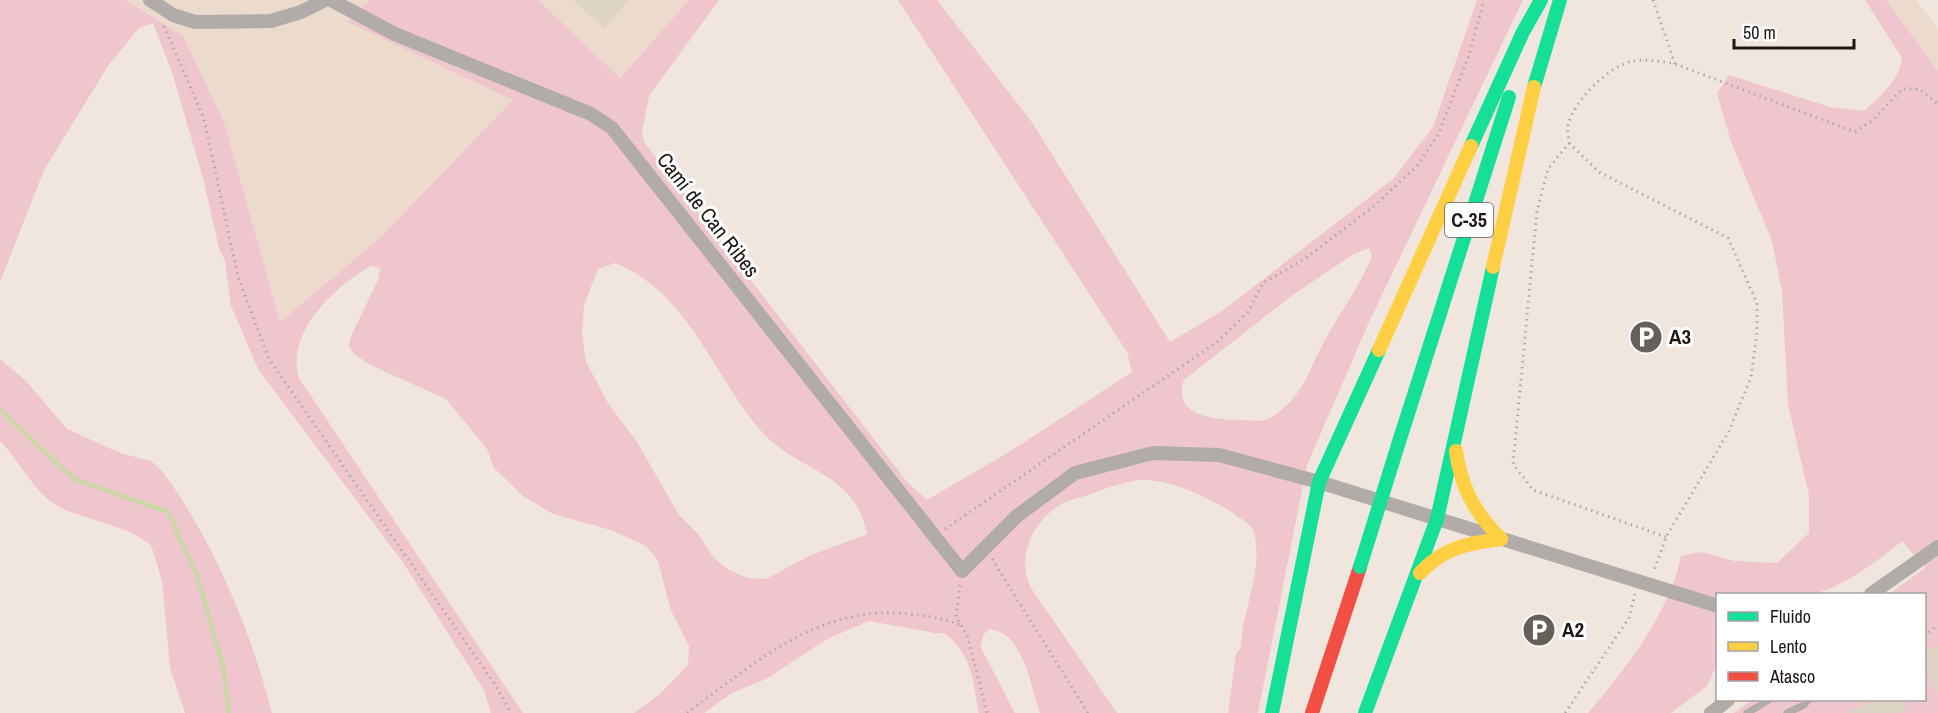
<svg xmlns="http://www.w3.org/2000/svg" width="1938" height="713" font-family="'Archivo Narrow',sans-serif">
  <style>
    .built { fill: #ecdacc }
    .green { fill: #efc6ce; fill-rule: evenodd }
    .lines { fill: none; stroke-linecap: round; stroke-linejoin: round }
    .stream { stroke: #ccd7a7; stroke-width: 4.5 }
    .building { fill: #ddd4c3 }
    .path { stroke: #afaaa7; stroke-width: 3; stroke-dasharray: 1.5 4.5; stroke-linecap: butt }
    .lane { stroke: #b1aca9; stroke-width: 7 }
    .street { stroke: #b1aca9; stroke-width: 14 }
    .fast { stroke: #16e098; stroke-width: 14 }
    .slow { stroke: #ffcf43; stroke-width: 14 }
    .jam { stroke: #f24e42; stroke-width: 14 }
    .fast-bridge { stroke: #16e098; stroke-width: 14 }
    .labels { text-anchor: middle; stroke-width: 6; stroke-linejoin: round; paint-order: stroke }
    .shield { fill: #fff; stroke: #615c59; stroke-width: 1.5 }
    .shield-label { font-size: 20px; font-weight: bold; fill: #1d1612 }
    .street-label { font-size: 21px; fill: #1d1612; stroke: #fff }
    .poi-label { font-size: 21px; font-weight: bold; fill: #1d1612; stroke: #fff; text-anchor: start }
  </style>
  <rect width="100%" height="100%" fill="#f0e6de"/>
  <g class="built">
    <polygon points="125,0 370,0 348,22 514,100 380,238 280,322 224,122 183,36"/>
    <polygon points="538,0 689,0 620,78"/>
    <polygon points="1886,0 1916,0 1938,29 1938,71"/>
  </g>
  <g class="green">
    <path d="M0,0H125L183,36L224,122L280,322L380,238L513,100L348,22L370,0H538L620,78L689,0H719L649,96L642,132L644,142L908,483L927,500L1012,450L1132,372L1127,352L898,0H937L1031,121L1170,342L1222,311L1393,179L1433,127L1477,0H1523L1370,320L1307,465L1258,713H1228L1236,654L1241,647C1242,608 1265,569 1253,529C1232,507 1173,478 1142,480C1126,481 1109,487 1094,493C1084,497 1072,499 1063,503C1034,519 1015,557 1031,588L1117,713H1040C1030,686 1024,632 989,629L984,634L980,646L1015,713H979C972,678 973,656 944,633H935L869,621L827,639L766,679L732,693L704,713H634L660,694L688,665L689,646L671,611L658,561L646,546L611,530L553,514L523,496L494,468L487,449L446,399L370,365L353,353L349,345L351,336L379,278L380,268L371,266C335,286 285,333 299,378L523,713H491L484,690L404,564L258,369L231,306L225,261L219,248L203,178L172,72L153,23L139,28L108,66L44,170L0,282ZM1369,248L1372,256C1360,287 1340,312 1325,340C1312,363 1307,385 1288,404C1282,409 1273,418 1266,420C1259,422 1249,420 1243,420C1217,420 1171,417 1184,380L1290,297L1352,255ZM615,263C690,293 713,377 763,433C798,472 855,471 867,534L809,556L766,579L748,578L729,570L714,558L698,534L679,515L637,442L608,403L586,362L582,335L584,305L598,269Z"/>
    <path d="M1865,0H1886L1938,71V713H1734L1752,700H1924V594H1889L1925,568L1902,541C1880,559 1839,591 1810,594C1780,598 1748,594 1718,594L1716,666L1707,686L1671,713H1588C1624,671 1671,611 1681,556L1701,552L1735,561L1777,563L1809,533V496L1788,404L1782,291L1772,241L1731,142L1717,93L1729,75L1830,107L1864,111C1880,97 1900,79 1902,58Z"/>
    <path d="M0,359L26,381L67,429L120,453L151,461L162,471C213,539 251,631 272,713H185L170,668L162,581L151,545C123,523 88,522 58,506C34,493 19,460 0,441Z"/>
  </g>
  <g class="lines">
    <polyline class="stream" points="0,410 74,479 168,512 198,578 223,666 229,713"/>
  </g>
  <g class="building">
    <polygon points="573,0 629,0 604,28"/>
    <polygon points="1938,646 1938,694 1924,667 1924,653"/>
    <polygon points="1874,700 1903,700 1907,709 1900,713 1846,713"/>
  </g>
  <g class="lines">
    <g class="path">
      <polyline points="1653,0 1675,64"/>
      <polyline points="164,26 204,119 238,277 269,359 494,683 511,713"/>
      <polyline points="1569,143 1599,172 1728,238 1757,303 1757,332 1751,377 1729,431 1666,537 1654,571"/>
      <polyline points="945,529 1217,342 1248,312 1263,283 1306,258 1374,206 1417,166 1438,135 1469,55 1484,0"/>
      <path d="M1666,537L1533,490L1513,464L1537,211L1548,169L1569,143C1569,138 1567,130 1568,125C1574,100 1609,66 1633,61C1648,59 1661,61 1675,64L1855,132L1873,120L1902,89H1919L1938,104"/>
      <polyline points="992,559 1088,713"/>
      <polyline points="960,585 956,617 967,635 987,713"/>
      <polyline points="1924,636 1938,625"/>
      <path d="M687,713C755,663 819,604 909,614C928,616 944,618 962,626"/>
      <polyline points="1565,713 1629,618 1635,594"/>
    </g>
    <g class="lane">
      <polyline points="1747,713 1769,700"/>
      <polyline points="1787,713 1804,705 1808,700"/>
    </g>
    <g class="street">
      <polyline points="150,0 173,15 195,22 271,21 301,12 325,0"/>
      <polyline points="331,0 395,34 591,114 612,128 962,571 1017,516 1075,473 1153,453 1219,455 1319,482 1718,606"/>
      <polyline points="1871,594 1938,547"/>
      <polyline points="1711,713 1728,700"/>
    </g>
    <g class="fast">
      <polyline points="1534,87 1560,0"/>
      <polyline points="1471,146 1523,32 1541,0"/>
      <polyline points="1398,445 1509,97"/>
      <polyline points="1272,713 1319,482 1379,350"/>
      <polyline points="1365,713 1437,519 1493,267"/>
    </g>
    <g class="slow">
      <polyline points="1493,267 1534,87"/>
      <polyline points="1379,350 1471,146"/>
      <path d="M1456,451C1461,488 1475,513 1501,539"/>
      <path d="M1420,573C1443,548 1468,543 1501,539"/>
    </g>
    <polyline class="jam" points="1312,713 1360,567"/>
    <polyline class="fast-bridge" points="1360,567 1398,445"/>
  </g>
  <defs>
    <g id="parking-disc" transform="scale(1.725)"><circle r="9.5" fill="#675f59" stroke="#fff"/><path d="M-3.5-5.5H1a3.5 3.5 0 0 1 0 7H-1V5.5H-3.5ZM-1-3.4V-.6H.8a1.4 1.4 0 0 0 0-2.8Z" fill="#fff"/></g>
  </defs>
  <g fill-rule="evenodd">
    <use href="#parking-disc" x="1646" y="337"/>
    <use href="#parking-disc" x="1539" y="630"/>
  </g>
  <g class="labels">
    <rect class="shield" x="1445" y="203" width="48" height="34" rx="4.5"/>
    <g class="shield-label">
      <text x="1469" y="227">C-35</text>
    </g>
    <g class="street-label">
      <text transform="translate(708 215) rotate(52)" y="7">Camí de Can Ribes</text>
    </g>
    <g class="poi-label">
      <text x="1669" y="344">A3</text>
      <text x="1562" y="637">A2</text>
    </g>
  </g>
  <rect x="1716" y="593" width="210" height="108" fill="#ffffff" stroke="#a5a2a0" stroke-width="1.5"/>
  <rect x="1728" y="612" width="30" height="9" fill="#16e098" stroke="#a5a2a0" stroke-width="1.5"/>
  <text x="1770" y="623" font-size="18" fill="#1d1612">Fluido</text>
  <rect x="1728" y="642" width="30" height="9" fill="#ffcf43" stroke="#a5a2a0" stroke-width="1.5"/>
  <text x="1770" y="653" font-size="18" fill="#1d1612">Lento</text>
  <rect x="1728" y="672" width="30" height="9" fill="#f24e42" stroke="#a5a2a0" stroke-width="1.5"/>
  <text x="1770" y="683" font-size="18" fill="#1d1612">Atasco</text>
  <path d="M1734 39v9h120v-9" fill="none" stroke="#1d1612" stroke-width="3"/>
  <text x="1743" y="39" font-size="18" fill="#1d1612" stroke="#ffffff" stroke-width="4.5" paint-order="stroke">50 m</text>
</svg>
